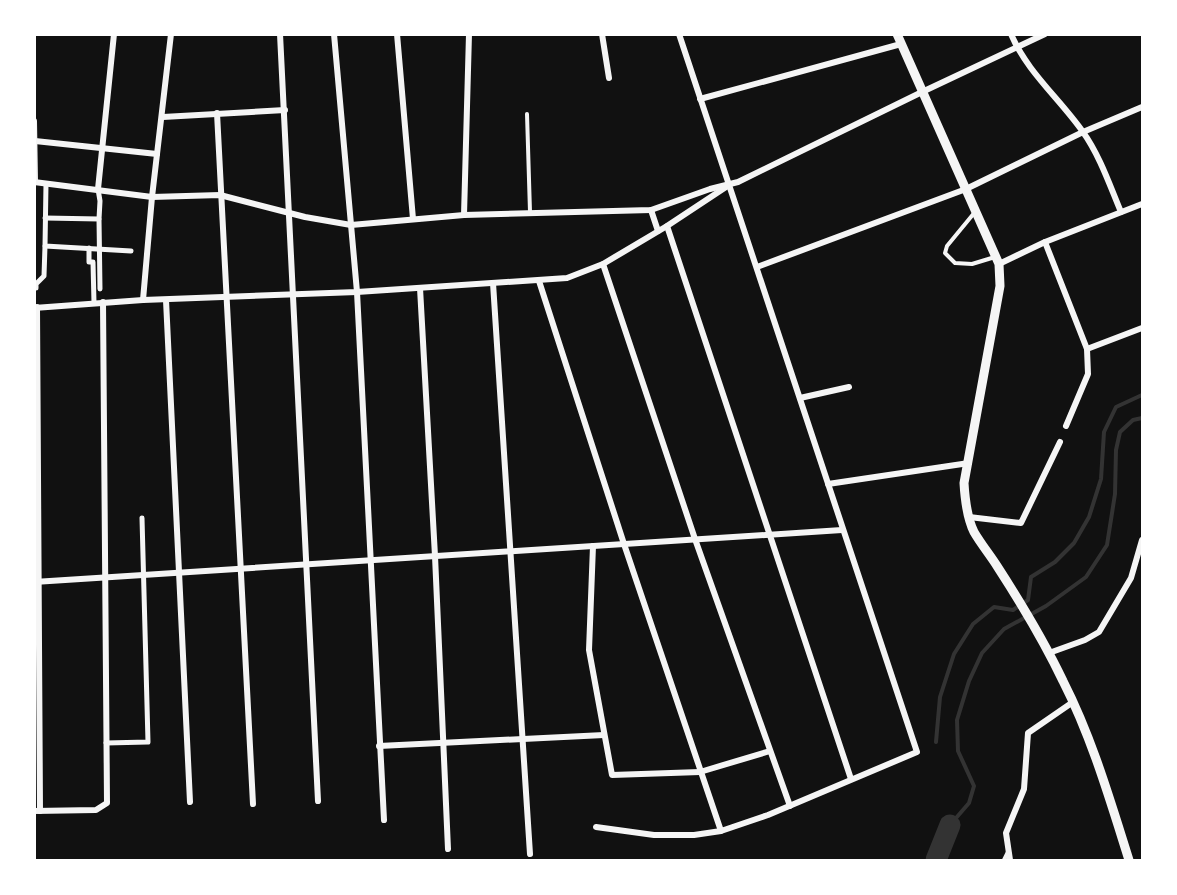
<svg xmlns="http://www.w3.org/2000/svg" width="1177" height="895" font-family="'Noto Sans',sans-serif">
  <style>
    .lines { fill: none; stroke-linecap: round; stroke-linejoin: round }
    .stream { stroke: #333; stroke-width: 4 }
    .river { stroke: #333; stroke-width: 21 }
    .service { stroke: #f5f5f5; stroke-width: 4 }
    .pedestrian { stroke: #f5f5f5; stroke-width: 5 }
    .minor { stroke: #f5f5f5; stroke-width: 6 }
    .secondary { stroke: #f5f5f5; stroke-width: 9 }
  </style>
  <rect width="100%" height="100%" fill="#111"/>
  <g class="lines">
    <g class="stream">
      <polyline points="936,742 940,697 954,654 973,624 994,607 1013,610 1028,600 1031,577 1055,562 1074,543 1089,517 1101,479 1104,432 1116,407 1142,395"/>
      <polyline points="950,825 969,803 974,786 958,751 957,720 969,681 982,653 1004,629 1046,606 1086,577 1107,545 1115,494 1116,450 1120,432 1133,420 1142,418"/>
    </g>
    <polyline class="river" points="936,860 950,825"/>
    <g class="service">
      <polyline points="527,114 530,212"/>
      <polyline points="975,212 947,246 945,253 955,263 972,264 995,257"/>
      <polyline points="1004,860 1008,852"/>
    </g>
    <g class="pedestrian">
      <polyline points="46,184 45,246 131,251"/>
      <polyline points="98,189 100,201 99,219"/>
      <polyline points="45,218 99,219 100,289"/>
      <polyline points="89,248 89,262 93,262 94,303"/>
      <polyline points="36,288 36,284 44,276 45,246"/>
      <polyline points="106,743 148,742 142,518"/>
    </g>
    <g class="minor">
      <polyline points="280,34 318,801"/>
      <polyline points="334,34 357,292 384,820"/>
      <polyline points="397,34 413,219"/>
      <polyline points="602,34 609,78"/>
      <path d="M1011,34C1027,72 1060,99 1083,132C1100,156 1110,186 1121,212"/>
      <polyline points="700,99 901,44"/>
      <polyline points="217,113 253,804"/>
      <polyline points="163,117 285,110"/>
      <polyline points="34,121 35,182"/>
      <polyline points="35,141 157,154"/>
      <polyline points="34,182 152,197 220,195 305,217 351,225 464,215 651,210 710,189 738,182 922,92 1045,34"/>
      <polyline points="98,189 114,34"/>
      <polyline points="651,210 658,231"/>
      <polyline points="464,215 469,34"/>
      <polyline points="667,226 851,779"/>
      <polyline points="1045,242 1087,349 1088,374 1066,426"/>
      <polyline points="603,264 695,539 790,806"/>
      <polyline points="999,264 1045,242 1142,204"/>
      <polyline points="757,267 966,189 1083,132 1142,107"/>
      <polyline points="539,281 624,544 721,831"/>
      <polyline points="493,283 530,854"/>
      <polyline points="420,288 435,556 448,849"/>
      <polyline points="143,300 152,197 171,34"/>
      <polyline points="166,300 190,802"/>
      <polyline points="37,307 40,811"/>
      <polyline points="34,308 143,300 357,292 567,278 603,264 667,226 726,187"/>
      <polyline points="1087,349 1142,328"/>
      <polyline points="800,398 849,387"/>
      <polyline points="828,484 969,463"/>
      <polyline points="969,517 1021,523 1060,442"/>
      <polyline points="593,546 589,650 612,775 700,772 770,751"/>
      <polyline points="34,582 842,530"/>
      <polyline points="1049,653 1085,640 1099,632 1131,578 1142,540"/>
      <polyline points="379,746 604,735"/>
      <polyline points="34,811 96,810 107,803 103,302"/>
      <polyline points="596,827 654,835 694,835 721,831 768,815 917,752 679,34"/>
      <polyline points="1010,860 1006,833 1024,789 1028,733 1073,702"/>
    </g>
    <path class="secondary" d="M897,34L999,264L1000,286L964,483C965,500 967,518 974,532C981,544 990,555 997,566C1021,603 1044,641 1063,681C1092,738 1110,800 1129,860"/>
  </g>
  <rect width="1177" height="895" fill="none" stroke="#ffffff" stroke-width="72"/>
</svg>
